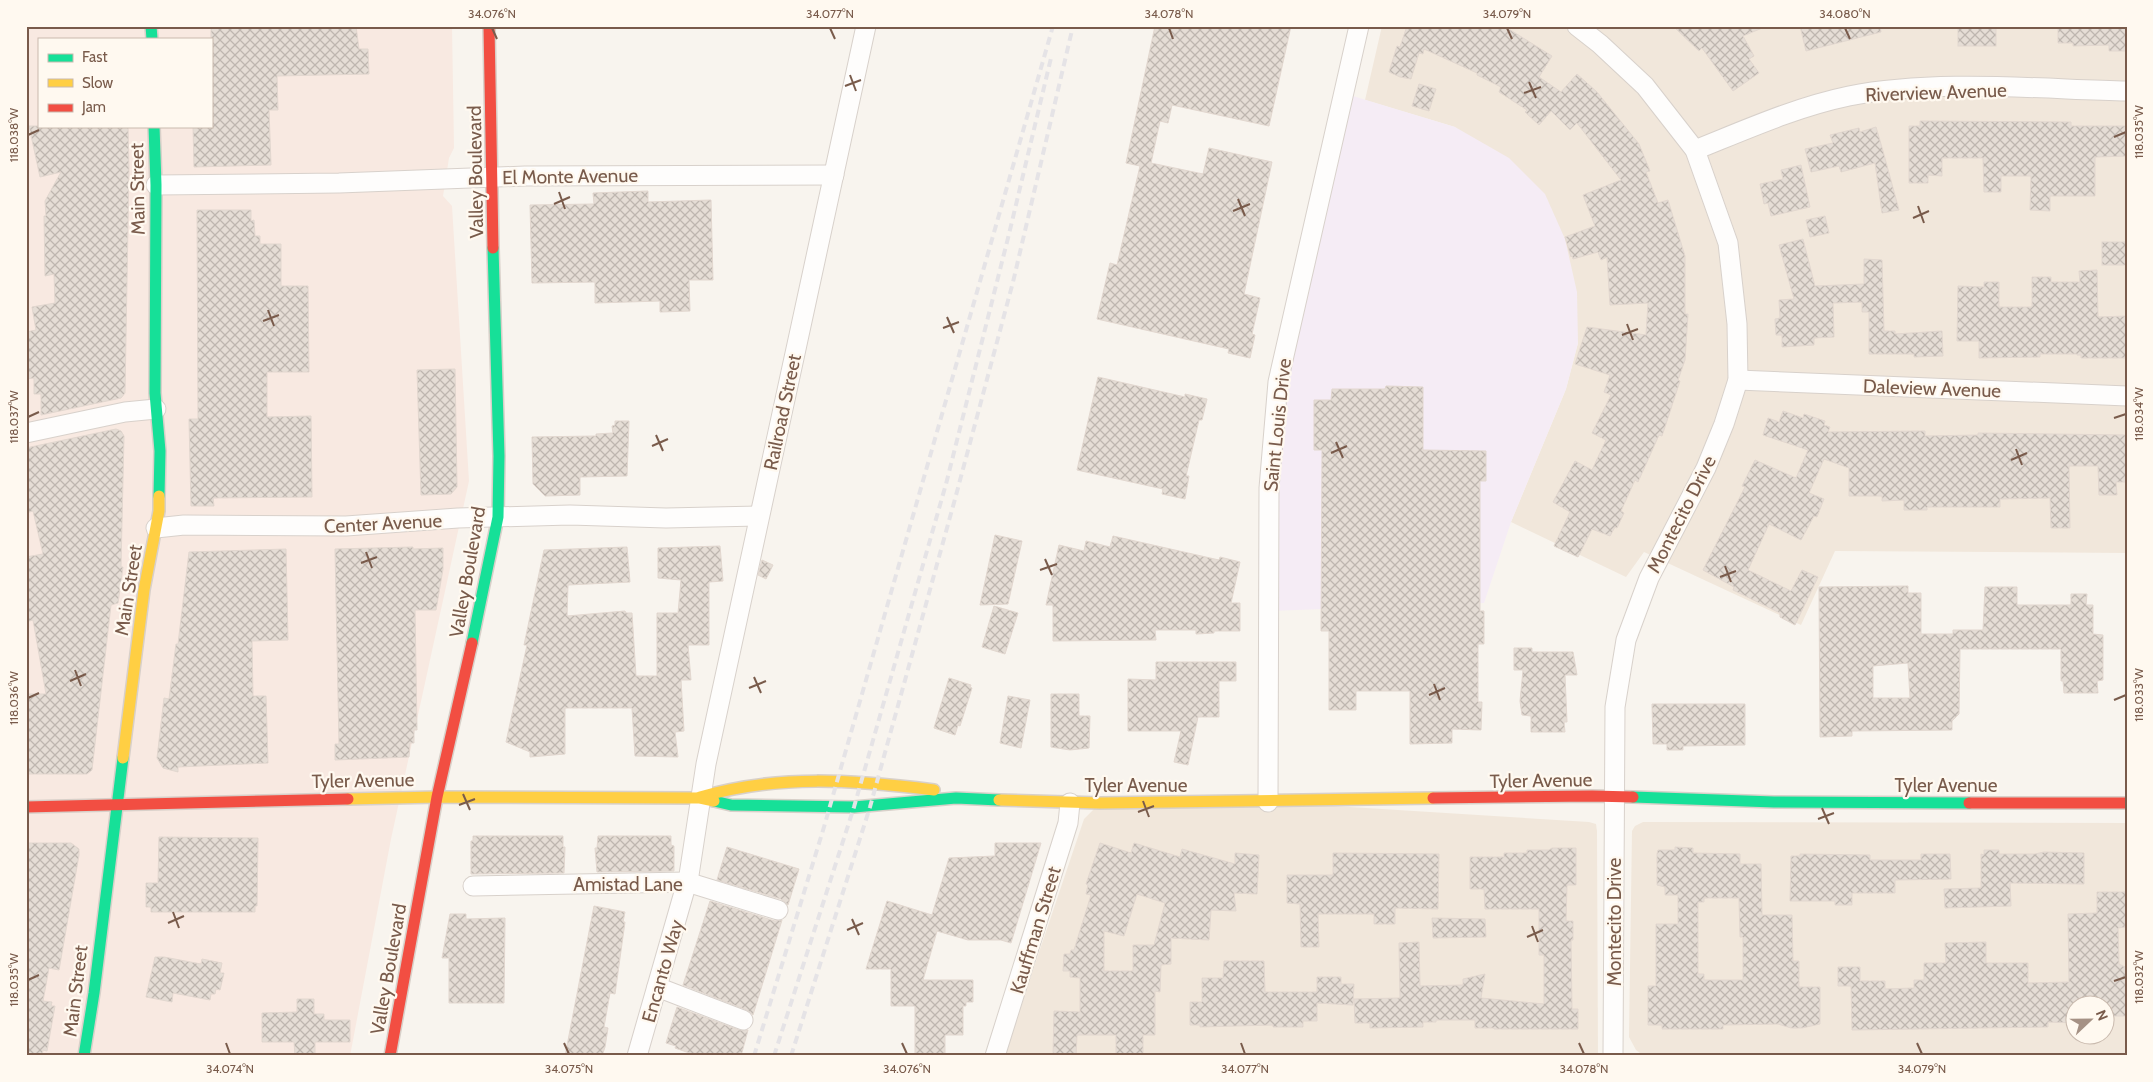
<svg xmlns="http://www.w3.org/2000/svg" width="2153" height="1082" font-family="Cabin,sans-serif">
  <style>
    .residential { fill: #f1e7db; fill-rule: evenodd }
    .commercial { fill: #f8e9e1; fill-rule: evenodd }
    .education { fill: #f5ecf5 }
    .building { fill: url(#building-cross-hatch); stroke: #e2d7cf; fill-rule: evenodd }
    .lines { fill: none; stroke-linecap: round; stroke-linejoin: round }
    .street-casing { stroke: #d8d1cb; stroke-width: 21 }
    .fast-casing { stroke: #d8d0c9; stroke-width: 14 }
    .slow-casing { stroke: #d8d0c9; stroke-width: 14 }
    .jam-casing { stroke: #d8d0c9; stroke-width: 14 }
    .street { stroke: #fefdfc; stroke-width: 19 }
    .fast { stroke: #16e098; stroke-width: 11 }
    .slow { stroke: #ffcf43; stroke-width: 11 }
    .jam { stroke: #f24e42; stroke-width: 11 }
    .rail { stroke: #e5e3e6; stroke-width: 4; stroke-dasharray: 8 5; stroke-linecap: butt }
    .ticks { fill: none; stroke: #795b4b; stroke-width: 2 }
    .labels { text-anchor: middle; stroke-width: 4.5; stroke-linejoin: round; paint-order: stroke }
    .street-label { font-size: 19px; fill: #795b4b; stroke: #fff9f0 }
    .neatline { fill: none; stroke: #795b4b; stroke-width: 2 }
    .ticks-label { font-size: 12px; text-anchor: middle; fill: #795b4b }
  </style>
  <defs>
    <pattern id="building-cross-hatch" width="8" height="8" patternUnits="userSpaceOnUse" patternTransform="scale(1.25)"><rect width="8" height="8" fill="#e5ddd5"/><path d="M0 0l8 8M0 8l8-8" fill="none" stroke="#beb6af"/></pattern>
  </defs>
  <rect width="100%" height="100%" fill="#f8f4ee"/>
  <g class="residential">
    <polygon points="1382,26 2127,26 2127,553 1835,551 1801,625 1644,552 1626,577 1511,522 1566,389 1578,343 1455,127 1365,100"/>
    <polygon points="1268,802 1589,822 1596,824 1597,831 1598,1056 1004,1056 1084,819 1100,803"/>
    <path d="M1643,822L2127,823V1056H1644L1636,1050L1629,1037L1632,831L1635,826ZM2076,1004H2106V1034H2076Z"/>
  </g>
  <path class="commercial" d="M26,26H452L454,148L449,158L443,196L452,206L469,481L391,839L350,1056H26ZM39,39H211V126H39Z"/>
  <polygon class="education" points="1343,93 1455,127 1509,158 1545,194 1565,239 1577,292 1578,343 1566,389 1511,522 1484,603 1269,611 1278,382"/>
  <g class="building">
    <polygon points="211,26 356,26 359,49 368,49 369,74 277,76 278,110 269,110 271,165 194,167 193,126 211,126"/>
    <polygon points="1155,26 1291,26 1269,126 1172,105 1168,123 1160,121 1151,163 1203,174 1209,148 1272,162 1244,294 1260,298 1252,334 1255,335 1250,358 1228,353 1229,349 1097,319 1110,263 1117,265 1140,166 1126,163"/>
    <polygon points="1407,26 1504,26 1552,56 1539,77 1561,92 1577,74 1597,92 1639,144 1650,171 1646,172 1658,203 1668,200 1685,256 1685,314 1688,314 1685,360 1678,380 1680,381 1662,436 1659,435 1638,482 1635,480 1621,511 1624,513 1617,528 1615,527 1610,536 1592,529 1578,557 1554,546 1570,512 1553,502 1575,461 1592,470 1606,440 1592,433 1611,395 1604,392 1610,375 1575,364 1587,327 1646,335 1648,303 1610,305 1607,257 1601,260 1598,252 1573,259 1572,256 1571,257 1565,237 1595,226 1583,195 1621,180 1577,123 1570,130 1551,111 1539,125 1525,112 1527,110 1499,92 1501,87 1477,75 1477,73 1424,49 1423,54 1419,53 1411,79 1400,77 1389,72 1397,46 1400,47"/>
    <polygon points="1673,26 1767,26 1743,36 1754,56 1749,59 1759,73 1733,91 1702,48 1699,51"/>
    <polygon points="1800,26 1880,26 1881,32 1806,51"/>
    <rect x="1958" y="26" width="38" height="20"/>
    <polygon points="2058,26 2127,26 2127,51 2109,51 2109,45 2073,46 2073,43 2058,43"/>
    <polygon points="1419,84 1436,89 1429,111 1412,106"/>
    <polygon points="1920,121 2071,122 2071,126 2127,126 2127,156 2095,157 2095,196 2050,196 2050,211 2030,210 2031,176 2001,176 2001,192 1984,192 1983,158 1942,158 1942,176 1928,175 1928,183 1909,183 1909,126 1920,126"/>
    <polygon points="29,126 128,126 129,170 125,393 121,398 41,415 41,394 34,394 34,378 26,379 26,332 36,330 32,307 55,303 54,274 45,276 44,216 46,216 45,201 61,172 40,177"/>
    <polygon points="1876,127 1883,151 1899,210 1882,213 1875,163 1841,172 1839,166 1811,172 1805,149 1833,143 1830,135 1859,128 1860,132"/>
    <polygon points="1801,165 1810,207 1771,216 1768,203 1764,204 1760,184 1783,179 1781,170"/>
    <polygon points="648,191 648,202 711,200 713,280 689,280 690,311 660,312 660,301 595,303 595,282 532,283 530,205 594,204 593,193"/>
    <polygon points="197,210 251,210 251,221 254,220 255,236 260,236 260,244 281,244 281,286 308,286 309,372 267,372 267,417 311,416 312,497 213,498 214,506 191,506 189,419 198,419"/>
    <polygon points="1825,216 1829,233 1810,237 1806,220"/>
    <polygon points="1803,239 1815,286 1864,284 1864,259 1882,260 1884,331 1895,331 1895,334 1942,331 1943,356 1914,357 1914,354 1869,354 1869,312 1862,312 1862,302 1833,303 1834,337 1814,338 1814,345 1782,347 1782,335 1776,335 1775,319 1780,318 1779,300 1794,299 1779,245"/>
    <rect x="2102" y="242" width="25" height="23"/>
    <polygon points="2097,270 2098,317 2127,316 2127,358 2081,358 2081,355 2077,355 2077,354 2040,354 2040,357 1979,358 1979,341 1957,341 1958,286 1984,287 1984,282 1999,282 1999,307 2032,307 2032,277 2051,277 2051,282 2080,282 2079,271"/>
    <polygon points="455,369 457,487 451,494 421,495 417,370"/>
    <polygon points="1098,377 1185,397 1185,394 1207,399 1202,420 1199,420 1186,476 1189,476 1185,499 1162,494 1163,489 1077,470"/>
    <polygon points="1386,386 1423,387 1423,450 1486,451 1486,481 1480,481 1480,611 1484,611 1484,644 1478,644 1478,702 1482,702 1481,730 1452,729 1452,743 1410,744 1410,691 1356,691 1356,710 1329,710 1329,631 1321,631 1322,450 1314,450 1314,400 1331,400 1332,389 1385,389"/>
    <polygon points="1783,411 1803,418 1804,414 1825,421 1824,425 1830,427 1828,432 1925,431 1925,436 1978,435 1978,433 2127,435 2127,482 2116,482 2117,495 2099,495 2098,466 2069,466 2070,528 2051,528 2050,498 2000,499 2000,507 1927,507 1927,510 1904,510 1904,500 1882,501 1882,496 1849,496 1849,468 1824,459 1809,493 1824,499 1817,517 1814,516 1801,540 1769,524 1748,570 1791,591 1802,570 1818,577 1795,625 1780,617 1780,613 1733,590 1734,587 1703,570 1745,487 1742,486 1755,460 1796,478 1808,450 1763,435 1768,418 1779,422"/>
    <polygon points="615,421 629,421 627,476 580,477 580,495 545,496 533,484 532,437 596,436 596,434 613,433 612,426 615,425"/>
    <polygon points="116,429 121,431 124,436 121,567 123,567 118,603 111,605 92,770 87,774 26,774 26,694 46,694 33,620 26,622 26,557 43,554 33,511 26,513 26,448"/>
    <polygon points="995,535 1022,541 1008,604 980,605"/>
    <polygon points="1113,536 1219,560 1220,557 1240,562 1231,603 1240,603 1240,631 1214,631 1214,633 1196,634 1196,630 1155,630 1156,640 1053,641 1053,605 1046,605 1059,545 1084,551 1086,541 1110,547"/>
    <polygon points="720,546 723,581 709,582 709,645 688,645 691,680 681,680 684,731 675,732 678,757 635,756 632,708 565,708 565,754 530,757 530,752 506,742 527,645 524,645 544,550 627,547 630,582 568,585 567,616 625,611 626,613 632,613 636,676 657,676 657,613 678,613 681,580 658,578 658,548"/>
    <polygon points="413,547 413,549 443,548 443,569 436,610 415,610 417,730 414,730 414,743 410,743 409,757 335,760 335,744 339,744 335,549"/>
    <polygon points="286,549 288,640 252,641 253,696 266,696 268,763 178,767 178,772 163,768 157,758 164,698 169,699 176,644 178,644 189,552"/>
    <polygon points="762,560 773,565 766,579 758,575"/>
    <path d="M1908,586V593H1921V634H1953V630H1983L1985,587H2017V605H2071V594H2087L2086,605H2093V634L2103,635V680L2097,681L2098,693H2064L2063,681H2061V649H1960L1959,714L1952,721V730L1852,731V736L1820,737L1819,587ZM1908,663L1910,698H1873V666Z"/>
    <polygon points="994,606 1018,613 1005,654 982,647"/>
    <polygon points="1514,648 1532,648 1532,652 1573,652 1577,675 1565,675 1567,722 1564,722 1565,732 1531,732 1531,716 1522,715 1520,701 1523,670 1514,670"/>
    <polygon points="1156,662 1236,662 1236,681 1219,681 1219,717 1198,717 1188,765 1174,762 1181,731 1128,731 1128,679 1156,680"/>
    <polygon points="949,678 971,685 970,687 972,688 960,726 958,725 955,735 934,728"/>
    <polygon points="1051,694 1079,694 1079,716 1090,716 1089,748 1070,750 1051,747"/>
    <polygon points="1008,696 1030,700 1021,748 1000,743"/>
    <polygon points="1652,704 1745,704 1745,745 1683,746 1683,750 1667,750 1667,744 1653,744"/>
    <polygon points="473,836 563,836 563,847 565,847 564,873 471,874 471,841 473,841"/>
    <polygon points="598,836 671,836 671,845 674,846 674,871 597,872 595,848 597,848"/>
    <polygon points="159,837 258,838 257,906 255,906 255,912 151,912 151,907 146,907 146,883 158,883"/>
    <polygon points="26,843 71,843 79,849 79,855 59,970 49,968 43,1001 52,1002 51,1006 55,1006 47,1051 43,1050 42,1056 26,1056"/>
    <polygon points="995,843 1041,843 1011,943 1001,940 968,940 937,931 923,980 973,980 973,1002 966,1002 966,1006 963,1006 963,1035 945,1035 945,1056 915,1056 915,1006 891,1006 891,969 866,969 887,901 932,915 949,858 995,856"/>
    <path d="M1100,843L1131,853L1134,843L1180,857L1182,849L1235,864V853L1259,855L1257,894L1234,893L1236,911L1211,910L1209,940L1171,938V964L1161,965L1160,992L1155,991V1035H1143V1056H1116V1035H1077L1076,1056H1053L1054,1011L1080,1012V978L1070,977V971H1063L1064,954H1070L1071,950H1074L1091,895L1086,894L1088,885L1086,884ZM1137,894L1165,903L1154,945H1133V971H1104V931L1124,936Z"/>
    <polygon points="727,847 799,869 788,905 781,899 717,880"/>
    <path d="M1675,847L1693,848V853L1740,854V864H1761L1762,915H1792L1793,961H1799V987H1820V1024L1802,1028H1791L1778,1024L1723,1025V1029H1662V1025H1648V986H1656V924H1678V895H1665V887L1657,885V854L1658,850H1675ZM1704,898H1739L1740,937H1743V980H1704V974H1698V902H1704Z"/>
    <polygon points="1552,848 1576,848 1576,885 1567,885 1566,921 1573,921 1573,940 1571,940 1572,1009 1578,1009 1578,1029 1494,1029 1494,1028 1475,1028 1475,1020 1436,1020 1436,1022 1423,1022 1423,1027 1370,1028 1370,1023 1355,1023 1354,999 1400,998 1399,943 1419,942 1420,986 1463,985 1463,979 1485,974 1481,998 1544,1004 1544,955 1539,955 1539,909 1485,909 1484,889 1470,889 1470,857 1504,857 1504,853 1527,853 1527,850 1549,850"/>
    <polygon points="1984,850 1999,850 1999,854 2035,854 2044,852 2084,853 2084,884 2010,883 2011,906 1945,908 1944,889 1981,888 1981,854 1984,855"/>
    <polygon points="1333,853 1439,854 1438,909 1395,908 1395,924 1374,924 1374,914 1318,914 1319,947 1301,947 1300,904 1287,903 1287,875 1333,875"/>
    <polygon points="1800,854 1870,855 1870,860 1921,860 1921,854 1950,854 1951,879 1895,880 1895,893 1852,893 1852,905 1835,905 1835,901 1790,901 1791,856 1800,856"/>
    <polygon points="2097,892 2127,892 2125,927 2118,928 2119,964 2127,968 2127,1016 2106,1016 2106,1004 2076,1004 2076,1023 2048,1022 2048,1027 1852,1030 1851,986 1838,986 1838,967 1860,967 1860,981 1885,981 1885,989 1914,988 1914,980 1924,980 1924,963 1946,963 1945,943 1986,942 1986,963 2028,963 2028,983 2069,982 2068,914 2097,913"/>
    <polygon points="710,901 775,921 782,920 753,1015 747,1010 683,985"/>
    <polygon points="594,906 625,912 623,922 625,922 615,994 610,993 604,1027 608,1028 605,1047 602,1056 565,1056"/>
    <polygon points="450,914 466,914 466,919 505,918 504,1003 449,1003 449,958 442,958"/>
    <polygon points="1432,918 1485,919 1486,937 1433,938"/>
    <polygon points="155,957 164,957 201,964 202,959 222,963 220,973 224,973 220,990 216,989 215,994 211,994 210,1000 173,993 172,1002 146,997"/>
    <polygon points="1224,961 1264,961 1265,992 1317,992 1317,977 1341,977 1341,984 1354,984 1353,1005 1317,1003 1317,1021 1303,1021 1303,1027 1273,1027 1273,1025 1200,1027 1200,1025 1190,1025 1190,1002 1202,1002 1202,978 1223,978"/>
    <polygon points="297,999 314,999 314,1014 324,1014 324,1020 350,1020 350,1042 315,1042 315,1056 295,1056 294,1042 262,1042 262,1013 297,1012"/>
    <polygon points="677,1007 739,1030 748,1030 741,1056 698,1056 675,1048 676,1046 666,1043"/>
  </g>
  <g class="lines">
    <g class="street-casing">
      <g id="street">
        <polyline points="1577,26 1600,44 1645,86 1695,150 1728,243 1737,324 1738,380 1724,424 1706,468 1649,578 1626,640 1615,707 1613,1056"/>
        <path d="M1695,150C1745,130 1796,107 1849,96C1936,79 2038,89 2127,91"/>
        <polyline points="156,185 339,183 525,176 834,175"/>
        <polyline points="1738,380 2127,396"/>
        <polyline points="26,433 125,412 156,409"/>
        <polyline points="156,528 184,525 346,526 458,518 570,515 666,518 759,516"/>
        <polyline points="1268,802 1269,488 1278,382 1359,26"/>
        <polyline points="473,886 687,882 778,910"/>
        <polyline points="657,987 743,1020"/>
        <polyline points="637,1056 689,875 706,764 866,26"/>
        <polyline points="995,1056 1068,823 1070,803"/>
      </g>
    </g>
    <g class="fast-casing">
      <g id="fast">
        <polyline points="151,26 152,39"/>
        <polyline points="154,126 156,185 155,393 160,451 159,496"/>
        <polyline points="472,643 498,517 499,456 493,248"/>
        <polyline points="1633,797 1774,802 1969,803"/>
        <polyline points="714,801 731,805 854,807 956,798 999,800"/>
        <polyline points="84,1056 94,993 123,758"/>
      </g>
    </g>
    <g class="slow-casing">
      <g id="slow">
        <polyline points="123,758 144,590 159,511 159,496"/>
        <path d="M700,797C779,774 853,780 934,790"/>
        <polyline points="348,799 437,797 700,798 714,801"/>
        <polyline points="999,800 1100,803 1433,798"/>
      </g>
    </g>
    <g class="jam-casing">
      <g id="jam">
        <polyline points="489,26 493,248"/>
        <polyline points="1433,798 1592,796 1633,797"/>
        <polyline points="1969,803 2127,803"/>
        <polyline points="26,807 348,799"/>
        <polyline points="390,1056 437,797 472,643"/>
      </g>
    </g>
    <use href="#street" class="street"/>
    <use href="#fast" class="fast"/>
    <use href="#slow" class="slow"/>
    <use href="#jam" class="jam"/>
    <g class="rail">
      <polyline points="754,1056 824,827 1053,26"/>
      <polyline points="774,1056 854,807 946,484 1009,234 1051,58"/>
      <polyline points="791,1056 870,807 955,499 1013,282 1073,26"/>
    </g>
  </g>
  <path class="ticks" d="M492,28L497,39M830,28L835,39M1169,28L1173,39M1507,28L1512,39M1845,28L1850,39M850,75L856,91M1529,82L1536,98M845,86L861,80M1524,93L1541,87M28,135L39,130M2114,137L2126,132M559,192L565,209M1238,199L1245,216M554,204L570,197M1918,206L1924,223M1233,211L1250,204M1913,218L1929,211M268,310L274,326M947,317L954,333M263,321L279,315M1627,324L1633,340M943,328L959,322M1622,335L1638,329M28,417L39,412M2114,418L2126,414M656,435L663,451M1336,442L1343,458M652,446L668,439M2016,449L2022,465M1331,453L1347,446M2011,460L2027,453M366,552L372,568M1045,559L1052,575M361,563L377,557M1725,566L1731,582M1040,570L1057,564M1720,577L1736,571M75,670L81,686M754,677L761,693M70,681L86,674M1434,684L1440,700M749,688L766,681M1429,695L1445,688M28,698L39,693M2114,700L2126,695M463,794L470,810M1143,801L1149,817M459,805L475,799M1822,808L1829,824M1138,812L1154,806M1818,819L1834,813M173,912L179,928M852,919L859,935M168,923L184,916M1532,926L1538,942M847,930L863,923M1527,937L1543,930M28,980L39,975M2114,981L2126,977M226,1043L230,1054M564,1043L569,1054M902,1043L907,1054M1241,1043L1245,1054M1579,1043L1584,1054M1917,1043L1922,1054"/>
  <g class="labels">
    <g class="street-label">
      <text transform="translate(1936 92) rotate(-2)" y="7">Riverview Avenue</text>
      <text transform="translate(475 172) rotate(-91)" y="7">Valley Boulevard</text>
      <text transform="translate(570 176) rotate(-1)" y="7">El Monte Avenue</text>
      <text transform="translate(137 189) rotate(-91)" y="7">Main Street</text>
      <text transform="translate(1932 388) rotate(2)" y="7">Daleview Avenue</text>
      <text transform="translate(782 412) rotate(-78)" y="7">Railroad Street</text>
      <text transform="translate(1277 425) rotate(-84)" y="7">Saint Louis Drive</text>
      <text transform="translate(1681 514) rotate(-63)" y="7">Montecito Drive</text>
      <text transform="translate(383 523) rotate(-3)" y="7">Center Avenue</text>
      <text transform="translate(467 572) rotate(-80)" y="7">Valley Boulevard</text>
      <text transform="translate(128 590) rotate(-81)" y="7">Main Street</text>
      <text transform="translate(363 780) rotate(-1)" y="7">Tyler Avenue</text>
      <text transform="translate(1541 780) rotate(-1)" y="7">Tyler Avenue</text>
      <text x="1136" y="792">Tyler Avenue</text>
      <text x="1946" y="792">Tyler Avenue</text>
      <text x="628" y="891">Amistad Lane</text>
      <text transform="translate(1614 922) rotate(-90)" y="7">Montecito Drive</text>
      <text transform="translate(1035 930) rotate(-73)" y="7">Kauffman Street</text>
      <text transform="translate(388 969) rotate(-80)" y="7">Valley Boulevard</text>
      <text transform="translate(662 971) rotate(-74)" y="7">Encanto Way</text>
      <text transform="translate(75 991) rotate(-83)" y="7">Main Street</text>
    </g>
  </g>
  <rect width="2153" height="1082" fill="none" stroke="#fff9f0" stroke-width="55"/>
  <rect x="38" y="38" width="175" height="90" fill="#fff9f0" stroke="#c9baae"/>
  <rect x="48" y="54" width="25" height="8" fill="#16e098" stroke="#c9baae"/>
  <text x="82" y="62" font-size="15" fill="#795b4b">Fast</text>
  <rect x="48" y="79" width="25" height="8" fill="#ffcf43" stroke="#c9baae"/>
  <text x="82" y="88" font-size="15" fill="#795b4b">Slow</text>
  <rect x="48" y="104" width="25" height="8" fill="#f24e42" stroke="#c9baae"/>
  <text x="82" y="112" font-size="15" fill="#795b4b">Jam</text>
  <g transform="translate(2090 1020) rotate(68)"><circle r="24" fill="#fff9f0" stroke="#c9baae"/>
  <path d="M0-4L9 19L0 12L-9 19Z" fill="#a59184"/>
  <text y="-8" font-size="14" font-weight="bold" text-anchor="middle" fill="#795b4b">N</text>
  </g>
  <rect x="28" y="28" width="2098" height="1026" class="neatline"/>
  <g class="ticks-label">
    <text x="492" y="18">34.076°N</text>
    <text x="830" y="18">34.077°N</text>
    <text x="1169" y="18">34.078°N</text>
    <text x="1507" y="18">34.079°N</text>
    <text x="1845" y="18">34.080°N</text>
    <text transform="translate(2139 132) rotate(-90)" y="4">118.035°W</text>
    <text transform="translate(14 135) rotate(-90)" y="4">118.038°W</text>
    <text transform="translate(2139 414) rotate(-90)" y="4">118.034°W</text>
    <text transform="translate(14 417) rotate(-90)" y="4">118.037°W</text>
    <text transform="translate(2139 695) rotate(-90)" y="4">118.033°W</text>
    <text transform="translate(14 698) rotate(-90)" y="4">118.036°W</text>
    <text transform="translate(2139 977) rotate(-90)" y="4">118.032°W</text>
    <text transform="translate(14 980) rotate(-90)" y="4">118.035°W</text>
    <text x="230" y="1073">34.074°N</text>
    <text x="569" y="1073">34.075°N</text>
    <text x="907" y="1073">34.076°N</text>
    <text x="1245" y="1073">34.077°N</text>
    <text x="1584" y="1073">34.078°N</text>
    <text x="1922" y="1073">34.079°N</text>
  </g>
</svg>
